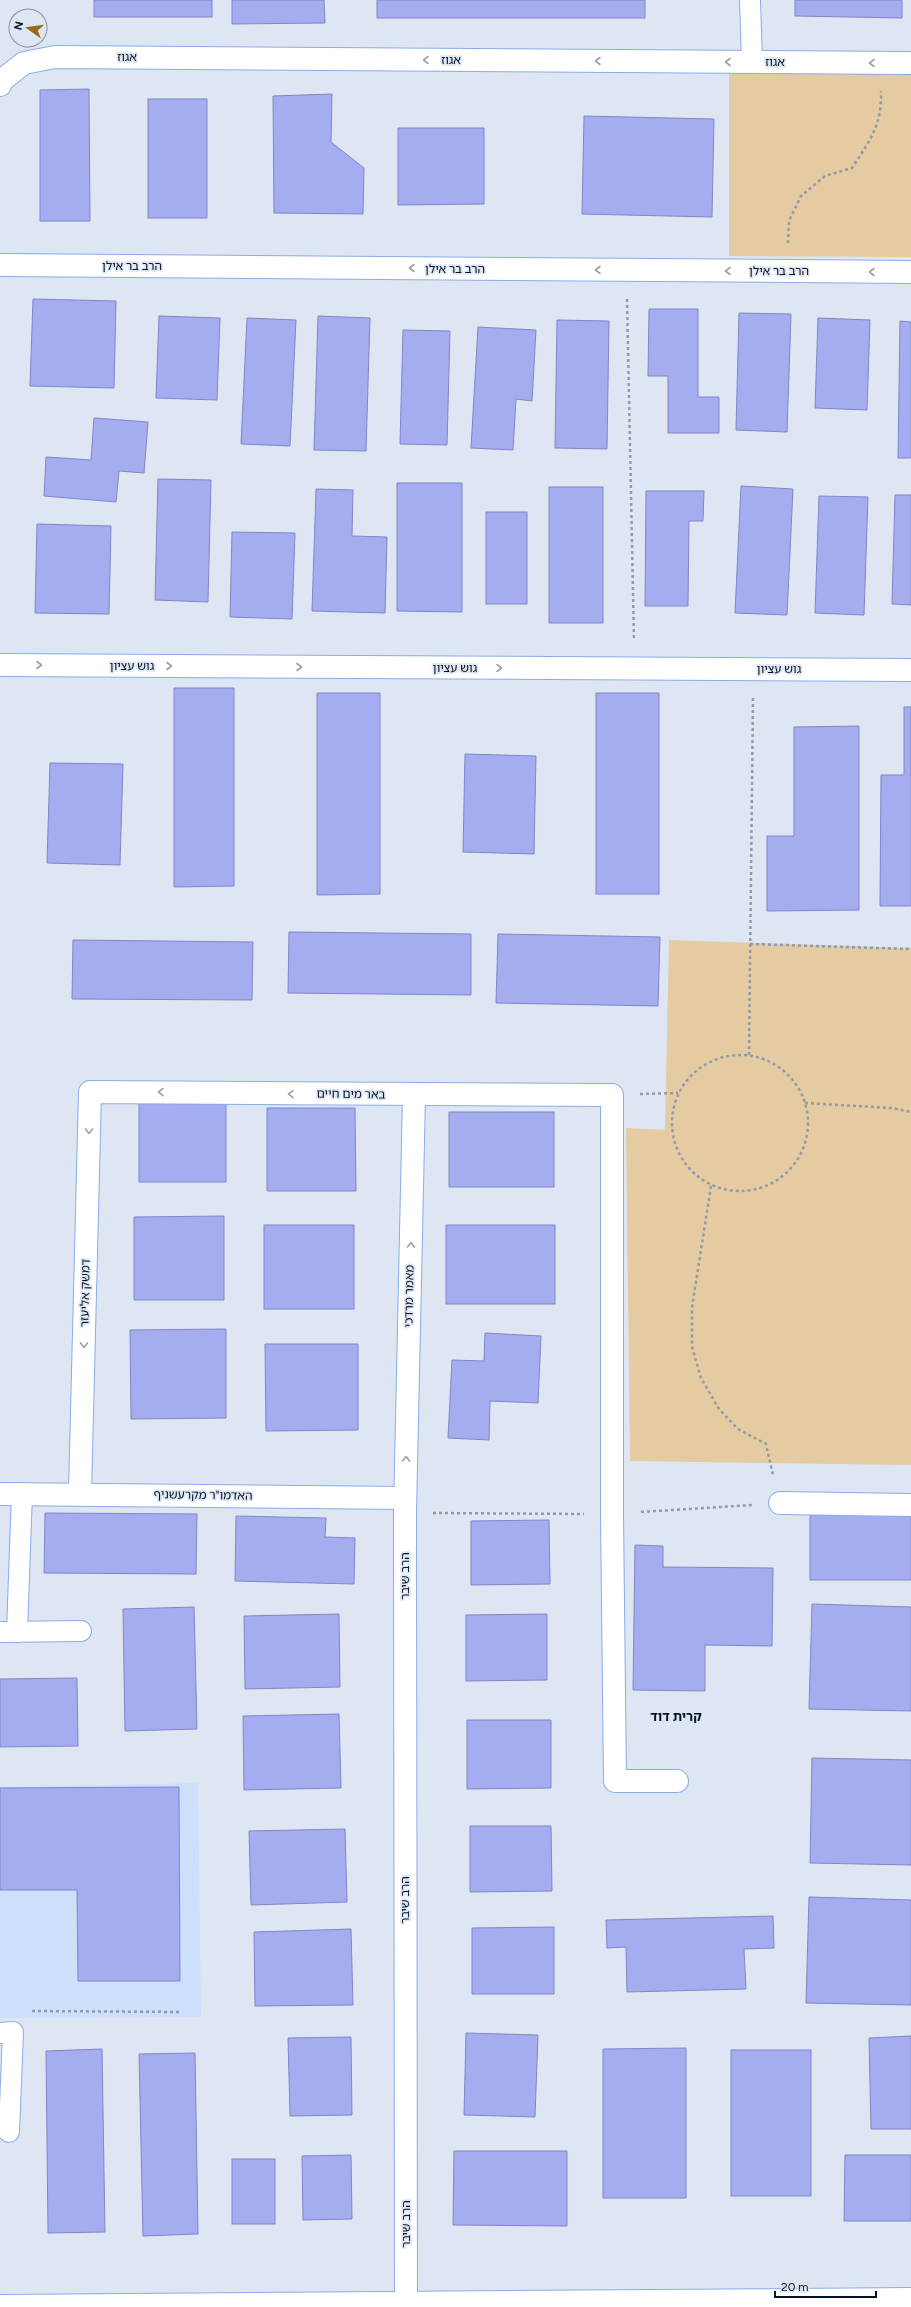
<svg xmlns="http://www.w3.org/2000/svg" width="911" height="2307" font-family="Figtree,'Noto Sans Hebrew',sans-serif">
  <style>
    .built { fill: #cddffb }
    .green { fill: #e5cba1 }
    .building { fill: #a5acf0; stroke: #8086c6 }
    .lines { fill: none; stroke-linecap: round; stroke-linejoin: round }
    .lane-casing { stroke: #87ade9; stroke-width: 22 }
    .street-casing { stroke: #87ade9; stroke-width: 24 }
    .path { stroke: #909aaa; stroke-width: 2.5; stroke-dasharray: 3 3; stroke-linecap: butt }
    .lane { stroke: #fff; stroke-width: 20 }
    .street { stroke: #fff; stroke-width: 22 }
    .oneway { stroke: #9ba0a9 }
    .labels { text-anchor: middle; stroke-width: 3.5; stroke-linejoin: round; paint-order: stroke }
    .street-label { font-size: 12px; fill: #051227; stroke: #dee6f3 }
    .neighbourhood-label { font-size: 13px; font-weight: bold; fill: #051227; stroke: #dee6f3 }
  </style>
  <rect width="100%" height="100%" fill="#dee6f3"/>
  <polygon class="built" points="198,1783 201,2017 0,2018 0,1787"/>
  <g class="green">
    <polygon points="729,70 911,70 911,257 729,256"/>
    <polygon points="669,940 911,948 911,1465 630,1461 626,1128 665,1130"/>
  </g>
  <g class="building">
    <rect x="94" y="0" width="118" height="17"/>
    <polygon points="232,0 324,0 325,23 232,24"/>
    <rect x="377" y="0" width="268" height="18"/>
    <polygon points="795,0 902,0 902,18 795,16"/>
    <polygon points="89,89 90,221 40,221 40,90"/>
    <polygon points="332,94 331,142 364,168 363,214 274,213 273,96"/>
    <rect x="148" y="99" width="59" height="119"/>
    <polygon points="584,116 714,119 712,217 582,214"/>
    <polygon points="398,128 484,128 484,204 398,205"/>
    <polygon points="33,299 116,301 114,388 30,386"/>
    <polygon points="649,309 698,309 698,397 719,397 719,433 668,433 668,376 648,376"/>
    <polygon points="739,313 791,314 787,432 736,430"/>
    <polygon points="159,316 220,318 217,400 156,398"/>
    <polygon points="318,316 370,318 366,451 314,450"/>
    <polygon points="247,318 296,320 290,446 241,444"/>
    <polygon points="818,318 870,320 867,410 815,408"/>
    <polygon points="557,320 609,321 607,449 555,448"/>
    <polygon points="900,321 911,322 911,458 898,458"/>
    <polygon points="478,327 536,330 532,401 516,399 513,450 471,448"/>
    <polygon points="403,330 450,331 447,445 400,444"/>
    <polygon points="94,418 148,422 144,473 119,471 116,502 44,496 46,457 91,460"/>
    <polygon points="158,479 211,480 208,602 155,600"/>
    <polygon points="397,483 462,483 462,612 397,611"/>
    <polygon points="741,486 793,489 787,615 735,613"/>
    <rect x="549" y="487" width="54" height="136"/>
    <polygon points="316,489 353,490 352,536 387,537 385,613 312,611"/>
    <polygon points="646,491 704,491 703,521 689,521 688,606 645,606"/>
    <polygon points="895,495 911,495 911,605 892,604"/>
    <polygon points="819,496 868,497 864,615 815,613"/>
    <rect x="486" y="512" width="41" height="92"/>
    <polygon points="37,524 111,526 109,614 35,613"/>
    <polygon points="232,532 295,533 292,619 230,617"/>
    <polygon points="174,688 234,688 234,886 174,887"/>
    <polygon points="317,693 380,693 380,894 317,895"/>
    <rect x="596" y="693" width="63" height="201"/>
    <polygon points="904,707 911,707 911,906 880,906 881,775 904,775"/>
    <polygon points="859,726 859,910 767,911 767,836 794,836 794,727"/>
    <polygon points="465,754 536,756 534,854 463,852"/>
    <polygon points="50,763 123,764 120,865 47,863"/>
    <polygon points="289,932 471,934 471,995 288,993"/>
    <polygon points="498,934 660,937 658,1006 496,1003"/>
    <polygon points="73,940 253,942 252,1000 72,999"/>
    <polygon points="226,1100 226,1182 139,1182 139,1101"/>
    <polygon points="267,1108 355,1108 356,1191 267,1191"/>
    <rect x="449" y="1112" width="105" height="75"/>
    <polygon points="224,1216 224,1300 134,1300 134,1217"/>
    <rect x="264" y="1225" width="90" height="84"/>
    <rect x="446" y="1225" width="109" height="79"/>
    <polygon points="226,1329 226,1418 131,1419 130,1330"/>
    <polygon points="485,1333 541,1336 538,1403 490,1401 489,1440 448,1438 452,1360 484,1361"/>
    <polygon points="265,1344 358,1344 358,1430 266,1431"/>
    <rect x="810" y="1510" width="101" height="70"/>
    <polygon points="45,1513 197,1514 196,1574 44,1573"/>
    <polygon points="236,1516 326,1518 325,1537 355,1538 354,1584 235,1581"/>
    <polygon points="549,1520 550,1584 471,1585 471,1521"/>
    <polygon points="635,1545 663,1546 663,1567 773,1568 772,1646 705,1645 705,1691 633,1690"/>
    <polygon points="812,1604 911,1607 911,1711 809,1709"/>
    <polygon points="194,1607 197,1729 125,1731 123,1609"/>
    <polygon points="339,1614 340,1687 245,1689 244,1616"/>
    <polygon points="547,1614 547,1680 466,1681 466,1615"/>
    <polygon points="77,1678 78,1746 0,1747 0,1679"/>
    <polygon points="339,1714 341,1788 244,1790 243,1716"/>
    <polygon points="467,1720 551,1720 551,1788 467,1789"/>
    <polygon points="812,1758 911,1760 911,1865 810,1863"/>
    <polygon points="179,1787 180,1981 78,1981 77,1890 0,1890 0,1788"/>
    <polygon points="470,1826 551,1826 552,1891 470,1892"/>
    <polygon points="345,1829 347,1902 251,1905 249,1831"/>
    <polygon points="809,1897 911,1900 911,2005 806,2003"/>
    <polygon points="773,1916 774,1948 744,1949 746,1989 627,1992 626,1947 607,1948 606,1920"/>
    <polygon points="554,1927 554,1994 472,1994 472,1928"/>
    <polygon points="351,1929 353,2005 255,2006 254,1932"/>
    <polygon points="466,2033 538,2035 535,2117 464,2115"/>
    <polygon points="911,2036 911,2129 871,2129 869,2038"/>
    <polygon points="351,2037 352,2115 290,2116 288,2038"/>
    <polygon points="686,2048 686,2198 603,2198 603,2049"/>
    <polygon points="102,2049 105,2232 48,2233 46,2051"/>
    <rect x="731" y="2050" width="80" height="146"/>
    <polygon points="195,2053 198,2234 143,2236 139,2054"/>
    <polygon points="454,2151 567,2151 567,2226 453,2225"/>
    <polygon points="351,2155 352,2219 303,2220 302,2156"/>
    <polygon points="845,2155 911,2155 911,2221 844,2221"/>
    <rect x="232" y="2159" width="43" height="65"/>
  </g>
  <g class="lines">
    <g class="lane-casing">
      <g id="lane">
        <polyline points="750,0 752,62"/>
        <polyline points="0,1632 81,1631"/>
        <polyline points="17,1632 22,1493"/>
        <polyline points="0,2033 13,2032 9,2132"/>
      </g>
    </g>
    <g class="street-casing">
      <g id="street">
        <polyline points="0,85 1,81 24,63 55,57 911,63"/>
        <polyline points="0,265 911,272"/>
        <polyline points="0,665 911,670"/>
        <polyline points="80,1493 90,1092 612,1095 612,1514 615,1781 677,1781"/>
        <polyline points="0,1494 405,1498"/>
        <polyline points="780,1503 911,1505"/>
        <polyline points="406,2303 405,1513 414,1095"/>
        <polyline points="0,2306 911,2299"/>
      </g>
    </g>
    <g class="path">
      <path d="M788,243L789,221L801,196L825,176L852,168C870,140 882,126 881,91"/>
      <polyline points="627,299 634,640"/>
      <polyline points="750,944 911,949"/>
      <circle cx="740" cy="1123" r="68"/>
      <polyline points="749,1055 753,698"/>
      <polyline points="640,1094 678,1093"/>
      <polyline points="805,1103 892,1108 911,1112"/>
      <polyline points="711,1186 692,1307 692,1347 701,1378 719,1409 738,1429 766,1444 773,1475"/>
      <polyline points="641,1512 752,1505"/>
      <polyline points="433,1513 584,1514"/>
      <polyline points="32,2011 181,2012"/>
    </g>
    <use href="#lane" class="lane"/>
    <use href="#street" class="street"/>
  </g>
  <defs><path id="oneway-chevron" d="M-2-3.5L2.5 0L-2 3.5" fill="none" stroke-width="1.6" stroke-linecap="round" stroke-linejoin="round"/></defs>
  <g class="oneway">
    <use href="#oneway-chevron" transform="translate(426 60) rotate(-180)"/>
    <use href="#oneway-chevron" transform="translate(598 61) rotate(-180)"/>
    <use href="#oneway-chevron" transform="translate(728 62) rotate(-180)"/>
    <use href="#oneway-chevron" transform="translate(872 63) rotate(-180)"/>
    <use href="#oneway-chevron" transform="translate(412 268) rotate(-180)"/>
    <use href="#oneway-chevron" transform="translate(598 270) rotate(-180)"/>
    <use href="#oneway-chevron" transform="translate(728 271) rotate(-180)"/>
    <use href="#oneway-chevron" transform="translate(872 272) rotate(-180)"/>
    <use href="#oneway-chevron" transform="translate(39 665)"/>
    <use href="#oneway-chevron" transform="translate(169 666)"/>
    <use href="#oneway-chevron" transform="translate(299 667)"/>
    <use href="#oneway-chevron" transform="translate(499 668)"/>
    <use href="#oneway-chevron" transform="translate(161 1092) rotate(-179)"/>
    <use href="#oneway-chevron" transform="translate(291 1094) rotate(-179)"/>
    <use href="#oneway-chevron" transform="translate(89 1131) rotate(91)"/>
    <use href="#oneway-chevron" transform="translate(411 1245) rotate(-89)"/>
    <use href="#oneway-chevron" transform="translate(84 1345) rotate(91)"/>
    <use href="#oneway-chevron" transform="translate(406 1459) rotate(-89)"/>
  </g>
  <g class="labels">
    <g class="street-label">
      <text x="127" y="61">אגוז</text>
      <text x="451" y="64">אגוז</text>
      <text x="775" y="66">אגוז</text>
      <text x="132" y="270">הרב בר אילן</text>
      <text x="455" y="273">הרב בר אילן</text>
      <text x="779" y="275">הרב בר אילן</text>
      <text x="132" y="670">גוש עציון</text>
      <text x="455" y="672">גוש עציון</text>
      <text x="779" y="673">גוש עציון</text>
      <text transform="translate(351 1094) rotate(1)" y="4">באר מים חיים</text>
      <text transform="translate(85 1293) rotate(-89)" y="4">דמשק אליעזר</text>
      <text transform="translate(409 1296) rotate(-89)" y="4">מאמר מרדכי</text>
      <text transform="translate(203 1495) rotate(1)" y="4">האדמו"ר מקרעשניף</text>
      <text transform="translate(405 1576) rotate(-90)" y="4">הרב שיבר</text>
      <text transform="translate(405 1900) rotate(-90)" y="4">הרב שיבר</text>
      <text transform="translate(406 2224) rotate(-90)" y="4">הרב שיבר</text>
    </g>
    <g class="neighbourhood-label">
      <text x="676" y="1721">קרית דוד</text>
    </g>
  </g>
  <g transform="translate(28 28) rotate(284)"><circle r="19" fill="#dee6f3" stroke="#8791a1"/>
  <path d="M0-3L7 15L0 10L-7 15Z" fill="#946b16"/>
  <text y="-6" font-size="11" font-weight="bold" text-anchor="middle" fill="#051227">N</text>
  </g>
  <path d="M775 2291v6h101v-6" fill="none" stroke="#051227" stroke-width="2"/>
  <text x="781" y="2291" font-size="12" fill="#051227" stroke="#dee6f3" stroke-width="3" paint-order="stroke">20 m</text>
</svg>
